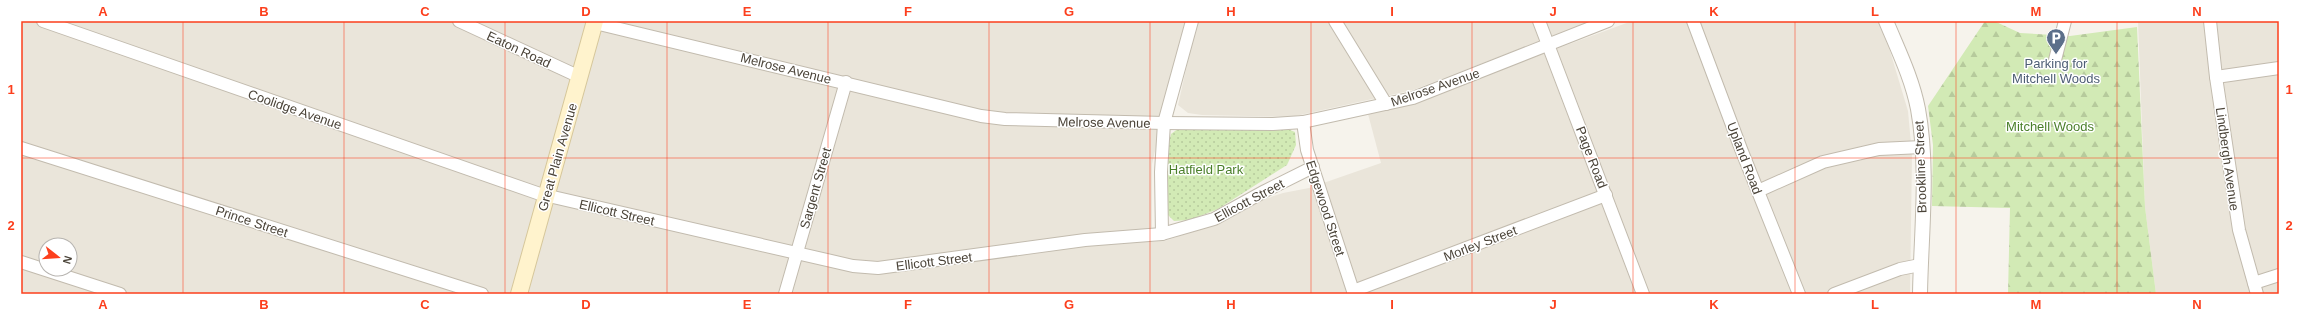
<svg xmlns="http://www.w3.org/2000/svg" width="2300" height="315" font-family="Helvetica,sans-serif">
  <style>
    .residential { fill: #eae5da; fill-rule: evenodd }
    .forest { fill: url(#forest-firs) }
    .park { fill: url(#park-dots) }
    .lines { fill: none; stroke-linecap: round; stroke-linejoin: round }
    .minor-casing { stroke: #c2bbae; stroke-width: 14 }
    .tertiary-casing { stroke: #c2bbae; stroke-width: 16 }
    .secondary-casing { stroke: #d6c79b; stroke-width: 18 }
    .minor { stroke: #fff; stroke-width: 12 }
    .tertiary { stroke: #fff; stroke-width: 14 }
    .secondary { stroke: #fff3cd; stroke-width: 16 }
    .grid { fill: none; stroke: #fc3f1d; stroke-width: 1; stroke-opacity: 0.55 }
    .labels { text-anchor: middle; stroke-width: 3; stroke-linejoin: round; paint-order: stroke }
    .street-label { font-size: 13px; fill: #4b4439; stroke: #fff }
    .service-label { font-size: 13px; fill: #4e5e75; stroke: #fff }
    .park-label { font-size: 13px; fill: #4a7f2a; stroke: #fff }
    .neatline { fill: none; stroke: #fc3f1d; stroke-width: 1.5 }
    .grid-label { font-size: 13px; text-anchor: middle; font-weight: bold; fill: #fc3f1d }
  </style>
  <defs>
    <pattern id="forest-firs" width="22" height="20" patternUnits="userSpaceOnUse"><rect width="22" height="20" fill="#d2eab5"/><path d="M5 1l3.5 6h-7zM16 11l3.5 6h-7z" fill="#b6ca9c"/></pattern>
    <pattern id="park-dots" width="8" height="8" patternUnits="userSpaceOnUse"><rect width="8" height="8" fill="#d2eab5"/><path d="M2 2h.1M6 6h.1" fill="none" stroke="#b6ca9c" stroke-width="1.8" stroke-linecap="round"/></pattern>
  </defs>
  <rect width="100%" height="100%" fill="#f6f3ec"/>
  <g class="residential">
    <path d="M21,21H589L510,294H21ZM46,245H70V269H46Z"/>
    <polygon points="603,21 1185,21 1152,164 1152,242 1168,240 1198,230 1256,202 1283,193 1309,188 1381,163 1368,114 1537,56 1632,21 1881,21 1908,111 1912,155 1910,294 526,294"/>
    <polygon points="1197,21 1591,21 1413,90 1291,117 1202,115 1188,113 1178,105"/>
    <polygon points="2138,21 2279,21 2279,294 2156,294 2145,207"/>
  </g>
  <polygon class="forest" points="1985,21 1994,21 2020,33 2070,36 2137,27 2145,207 2156,294 2008,294 2010,208 1932,206 1933,145 1928,106"/>
  <polygon class="park" points="1179,128 1285,128 1295,132 1296,145 1287,165 1218,209 1190,220 1174,221 1167,214 1167,149 1171,134"/>
  <g class="lines">
    <g class="minor-casing">
      <g id="minor">
        <polyline points="43,21 540,194 853,266 878,268 1085,240 1162,234 1214,219 1265,191 1313,167"/>
        <polyline points="459,21 580,77"/>
        <polyline points="1335,21 1386,104"/>
        <polyline points="1539,21 1643,294"/>
        <polyline points="1693,21 1741,149 1799,294"/>
        <polyline points="2210,21 2216,77 2239,230 2257,294"/>
        <polyline points="595,23 981,116 1005,119 1164,123 1273,124 1303,122 1413,98 1608,21"/>
        <polyline points="2055,60 2065,21"/>
        <polyline points="2216,77 2279,68"/>
        <polyline points="1303,122 1307,150 1354,294"/>
        <polyline points="21,148 482,294"/>
        <polyline points="1758,191 1823,162 1879,149 1922,147"/>
        <polyline points="1162,234 1161,172 1164,123 1192,21"/>
        <polyline points="21,262 120,294"/>
        <polyline points="2254,283 2279,275"/>
        <polyline points="1353,291 1606,195"/>
        <polyline points="785,294 846,82"/>
        <polyline points="1834,294 1900,269 1920,265"/>
      </g>
    </g>
    <g class="tertiary-casing">
      <path id="tertiary" d="M1886,21C1898,50 1912,78 1918,109C1929,169 1921,233 1920,294"/>
    </g>
    <g class="secondary-casing">
      <polyline id="secondary" points="519,294 595,21"/>
    </g>
    <use href="#minor" class="minor"/>
    <use href="#tertiary" class="tertiary"/>
    <use href="#secondary" class="secondary"/>
  </g>
  <path class="grid" d="M183,21V294M344,21V294M505,21V294M667,21V294M828,21V294M989,21V294M1150,21V294M1311,21V294M1472,21V294M1633,21V294M1795,21V294M1956,21V294M2117,21V294M21,158H2279"/>
  <defs>
    <g id="parking-pin" transform="scale(1)"><path d="M0 17L-7.5 6A9.5 9.5 0 1 1 7.5 6Z" fill="#5c6f8a" stroke="#fff"/><path d="M-3.5-5.5H1a3.5 3.5 0 0 1 0 7H-1V5.5H-3.5ZM-1-3.4V-.6H.8a1.4 1.4 0 0 0 0-2.8Z" fill="#fff"/></g>
  </defs>
  <g fill-rule="evenodd">
    <use href="#parking-pin" x="2056" y="38"/>
  </g>
  <g class="labels">
    <g class="street-label">
      <text transform="translate(519 49) rotate(25)" y="5">Eaton Road</text>
      <text transform="translate(786 68) rotate(14)" y="5">Melrose Avenue</text>
      <text transform="translate(1435 87) rotate(-19)" y="5">Melrose Avenue</text>
      <text transform="translate(295 109) rotate(19)" y="5">Coolidge Avenue</text>
      <text transform="translate(1104 122) rotate(1)" y="5">Melrose Avenue</text>
      <text transform="translate(557 157) rotate(-74)" y="5">Great Plain Avenue</text>
      <text transform="translate(1592 157) rotate(69)" y="5">Page Road</text>
      <text transform="translate(1745 158) rotate(69)" y="5">Upland Road</text>
      <text transform="translate(2228 159) rotate(82)" y="5">Lindbergh Avenue</text>
      <text transform="translate(1920 167) rotate(-92)" y="5">Brookline Street</text>
      <text transform="translate(815 188) rotate(-74)" y="5">Sargent Street</text>
      <text transform="translate(1249 200) rotate(-28)" y="5">Ellicott Street</text>
      <text transform="translate(1326 208) rotate(72)" y="5">Edgewood Street</text>
      <text transform="translate(617 212) rotate(13)" y="5">Ellicott Street</text>
      <text transform="translate(252 221) rotate(18)" y="5">Prince Street</text>
      <text transform="translate(1480 243) rotate(-21)" y="5">Morley Street</text>
      <text transform="translate(934 261) rotate(-7)" y="5">Ellicott Street</text>
    </g>
    <g class="service-label">
      <text x="2056" y="68">Parking for<tspan x="2056" dy="15">Mitchell Woods</tspan></text>
    </g>
    <g class="park-label">
      <text x="2050" y="131">Mitchell Woods</text>
      <text x="1206" y="174">Hatfield Park</text>
    </g>
  </g>
  <rect width="2300" height="315" fill="none" stroke="#ffffff" stroke-width="44"/>
  <g transform="translate(58 257) rotate(107)"><circle r="19" fill="#ffffff" stroke="#b7b4b0"/>
  <path d="M0-3L7 15L0 10L-7 15Z" fill="#fc3f1d"/>
  <text y="-6" font-size="11" font-weight="bold" text-anchor="middle" fill="#4b4439">N</text>
  </g>
  <rect x="22" y="22" width="2256" height="271" class="neatline"/>
  <g class="grid-label">
    <text x="103" y="16">A</text>
    <text x="264" y="16">B</text>
    <text x="425" y="16">C</text>
    <text x="586" y="16">D</text>
    <text x="747" y="16">E</text>
    <text x="908" y="16">F</text>
    <text x="1069" y="16">G</text>
    <text x="1231" y="16">H</text>
    <text x="1392" y="16">I</text>
    <text x="1553" y="16">J</text>
    <text x="1714" y="16">K</text>
    <text x="1875" y="16">L</text>
    <text x="2036" y="16">M</text>
    <text x="2197" y="16">N</text>
    <text x="11" y="94">1</text>
    <text x="2289" y="94">1</text>
    <text x="11" y="230">2</text>
    <text x="2289" y="230">2</text>
    <text x="103" y="309">A</text>
    <text x="264" y="309">B</text>
    <text x="425" y="309">C</text>
    <text x="586" y="309">D</text>
    <text x="747" y="309">E</text>
    <text x="908" y="309">F</text>
    <text x="1069" y="309">G</text>
    <text x="1231" y="309">H</text>
    <text x="1392" y="309">I</text>
    <text x="1553" y="309">J</text>
    <text x="1714" y="309">K</text>
    <text x="1875" y="309">L</text>
    <text x="2036" y="309">M</text>
    <text x="2197" y="309">N</text>
  </g>
</svg>
